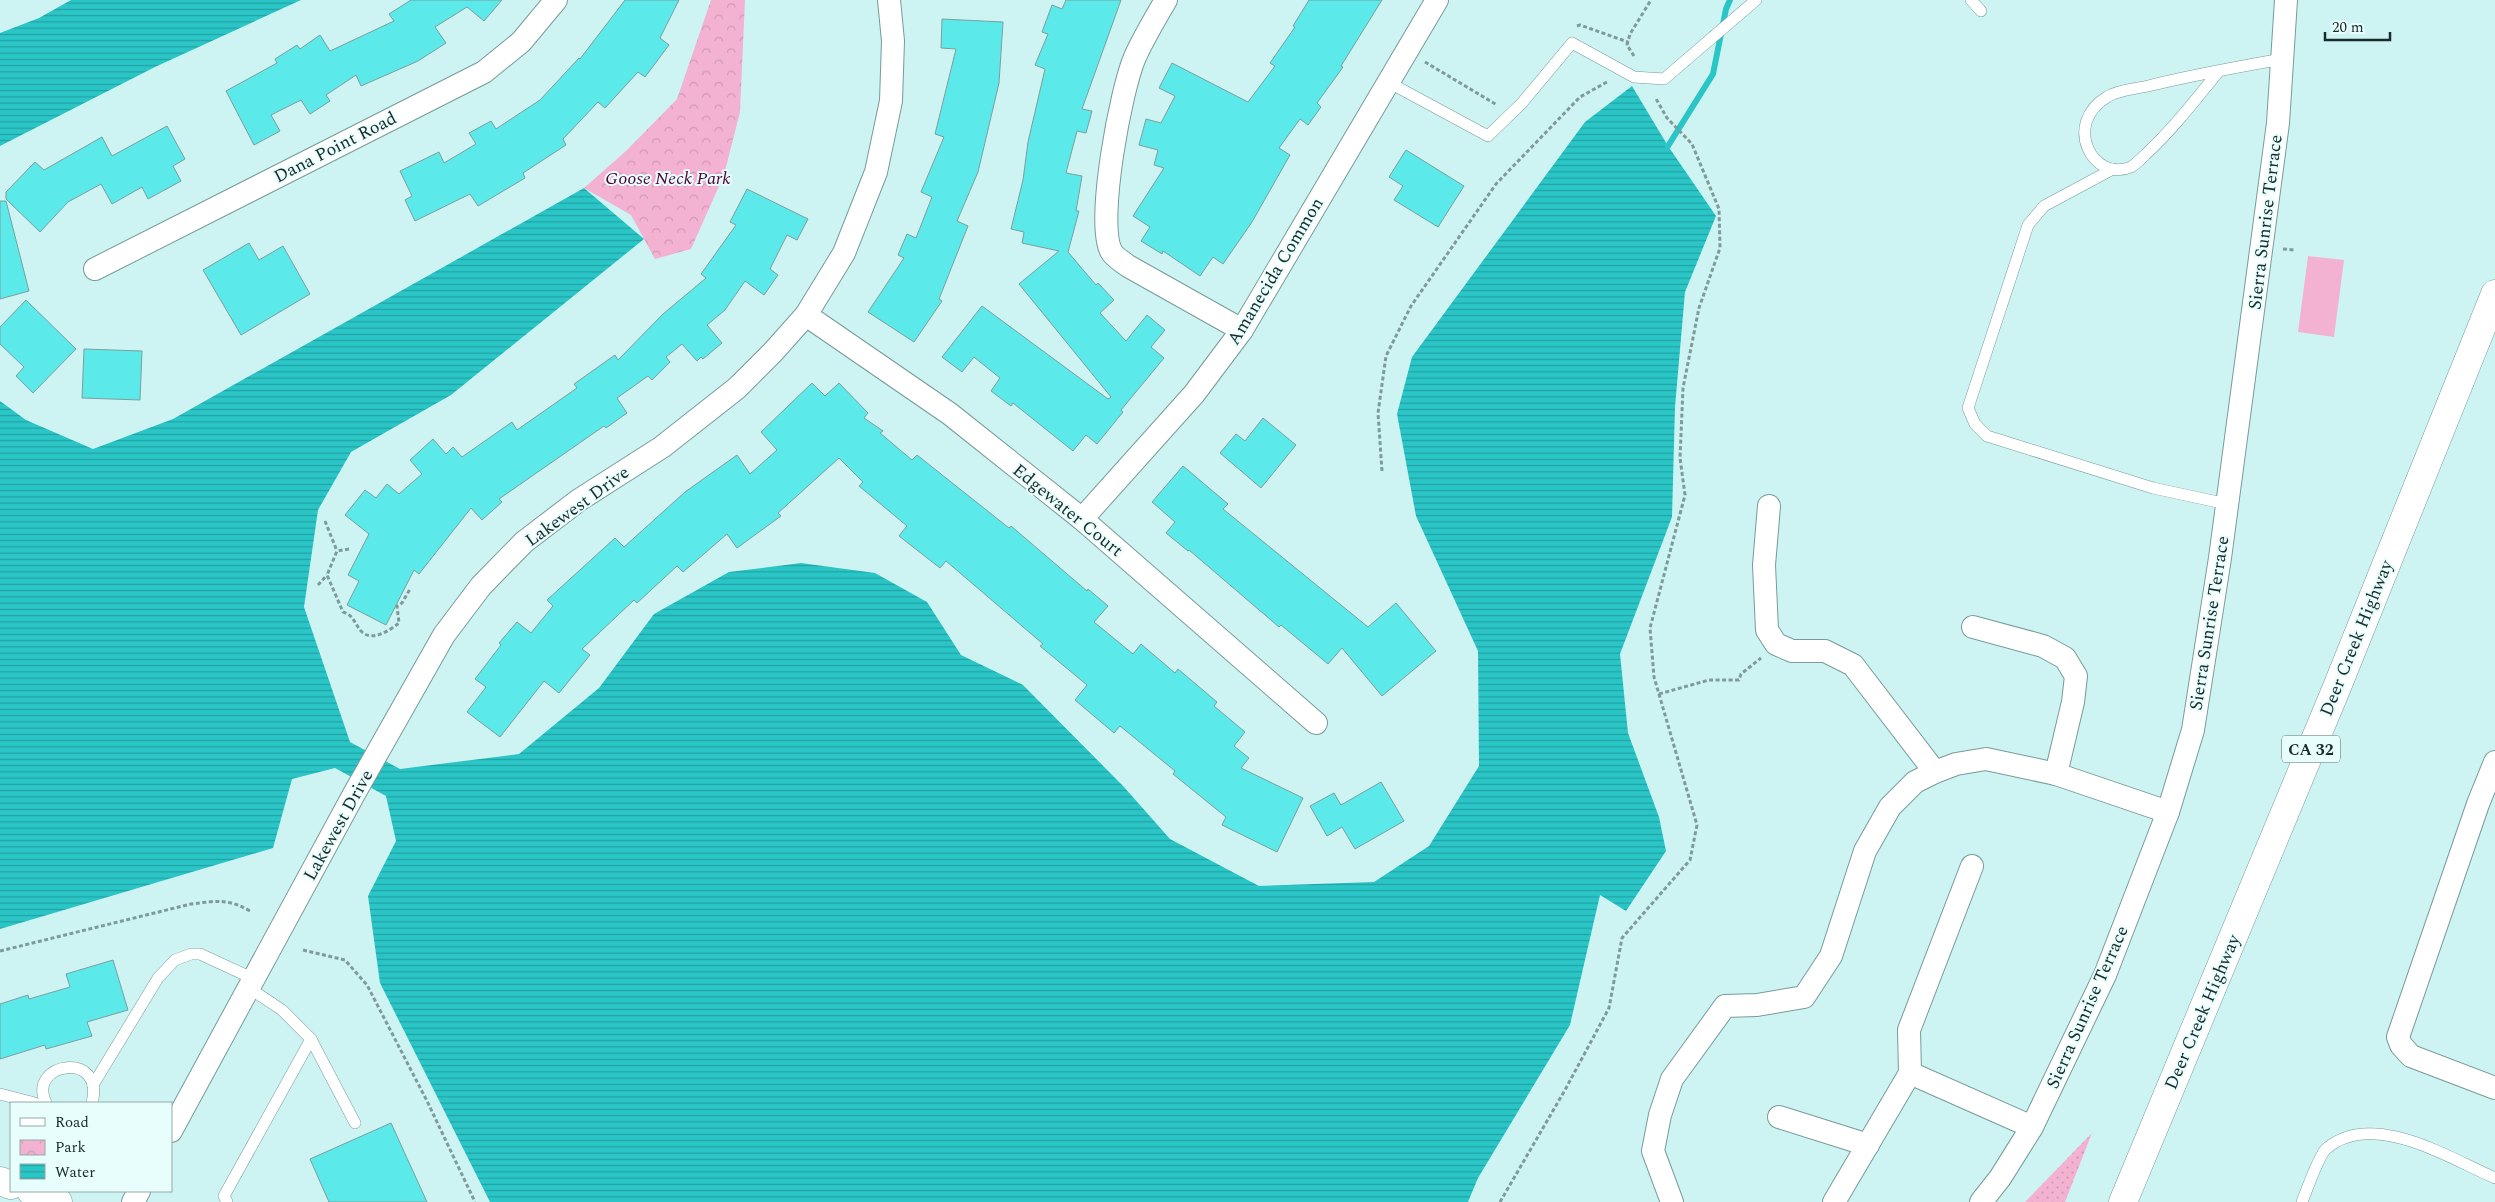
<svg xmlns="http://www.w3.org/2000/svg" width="2495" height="1202" font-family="Spectral,serif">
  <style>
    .grass { fill: url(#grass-dots) }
    .park { fill: url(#park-crowns) }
    .garden { fill: #f3b2d2 }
    .water { fill: url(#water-rules) }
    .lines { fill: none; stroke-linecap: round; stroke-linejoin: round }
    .stream { stroke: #2ac6c7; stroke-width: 6 }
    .building { fill: #5be9ea; stroke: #7b9f9f }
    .lane-casing { stroke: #779b9a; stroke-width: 12 }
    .street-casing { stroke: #779b9a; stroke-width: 24 }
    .secondary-casing { stroke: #779b9a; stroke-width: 29 }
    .primary-casing { stroke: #779b9a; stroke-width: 29 }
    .path { stroke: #7e9b9a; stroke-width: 3; stroke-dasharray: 4 2.5; stroke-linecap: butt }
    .lane { stroke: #fff; stroke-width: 11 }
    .street { stroke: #fff; stroke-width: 22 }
    .secondary { stroke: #fff; stroke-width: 28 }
    .primary { stroke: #fff; stroke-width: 28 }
    .labels { text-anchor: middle; stroke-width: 4; stroke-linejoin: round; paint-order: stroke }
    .shield { fill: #e7fefd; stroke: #586969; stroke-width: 1 }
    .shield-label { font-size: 16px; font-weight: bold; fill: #1a2929 }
    .street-label { font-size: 18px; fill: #1a2929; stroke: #e7fefd }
    .park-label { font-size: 18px; font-style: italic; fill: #500035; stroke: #e7fefd }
  </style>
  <defs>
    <pattern id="grass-dots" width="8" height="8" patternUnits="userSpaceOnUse" patternTransform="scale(1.25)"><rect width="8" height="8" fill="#f3b2d2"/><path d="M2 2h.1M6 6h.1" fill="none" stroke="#d099b4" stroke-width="1.8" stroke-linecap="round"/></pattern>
    <pattern id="park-crowns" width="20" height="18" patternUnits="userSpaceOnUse" patternTransform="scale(1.25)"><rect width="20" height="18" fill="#f3b2d2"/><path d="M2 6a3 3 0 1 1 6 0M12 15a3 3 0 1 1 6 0" fill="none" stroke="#d099b4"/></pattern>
    <pattern id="water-rules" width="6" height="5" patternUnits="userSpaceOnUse" patternTransform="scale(1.25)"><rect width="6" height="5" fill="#2ac6c7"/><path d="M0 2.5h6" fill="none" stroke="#23a1a2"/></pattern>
  </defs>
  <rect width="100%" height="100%" fill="#cdf4f3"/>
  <polygon class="grass" points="2092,1133 2065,1202 2025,1202"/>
  <polygon class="park" points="711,0 745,0 740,112 724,175 691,249 655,259 631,215 584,188 626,151 677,99"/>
  <polygon class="garden" points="2308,256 2344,260 2334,337 2298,332"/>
  <g class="water">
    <polygon points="71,0 301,0 155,67 0,146 0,33 39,18"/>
    <polygon points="1632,86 1668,146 1716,216 1685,292 1675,407 1672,517 1620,654 1628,733 1659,817 1666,851 1626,911 1600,895 1570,1025 1478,1178 1468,1202 490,1202 380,983 368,896 396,841 386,796 335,768 292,779 273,848 0,929 0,401 26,420 93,449 173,419 584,188 644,239 451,395 351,452 318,510 304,607 350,742 400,769 519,754 599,688 654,614 729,572 801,563 875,573 927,602 961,655 1023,685 1124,787 1170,839 1259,886 1374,882 1429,846 1479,766 1478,651 1416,516 1397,414 1412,357 1585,122"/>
  </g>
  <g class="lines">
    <polyline class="stream" points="1668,146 1713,74 1726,9 1730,0"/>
  </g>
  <g class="building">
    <polygon points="411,0 502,0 484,21 467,7 435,27 446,43 418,61 361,86 356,75 326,95 330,101 310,114 301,100 271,115 280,131 254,145 226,91 277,63 275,59 297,45 300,49 320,35 330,51 394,21 389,14"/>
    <polygon points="625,0 679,0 660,38 669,45 645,77 638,72 605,108 598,102 563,139 566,145 523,173 525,178 478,206 470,194 415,221 405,200 412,196 400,171 439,152 444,163 476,144 469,133 491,121 496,129 540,100 579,58 580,59"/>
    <polygon points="1066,0 1121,0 1082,109 1092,111 1086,133 1077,131 1066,173 1082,176 1076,211 1079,211 1068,252 1096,285 1098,283 1114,300 1100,313 1126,341 1147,315 1165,330 1151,347 1164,358 1121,410 1123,412 1097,444 1086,435 1073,451 1013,403 1011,406 991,391 1000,378 974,357 962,372 942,357 982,306 1108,399 1111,397 1019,284 1059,251 1022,243 1024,232 1011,229 1023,180 1028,142 1045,69 1035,65 1048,34 1042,32 1052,5 1062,9"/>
    <polygon points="1309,0 1382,0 1341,66 1343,67 1317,103 1321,107 1308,125 1300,119 1279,148 1290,155 1252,222 1223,264 1213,257 1200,276 1163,251 1162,254 1141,241 1150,227 1133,216 1164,168 1154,165 1158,150 1139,145 1146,119 1161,123 1175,96 1159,88 1172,63 1248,102 1275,66 1270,63 1295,27 1293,26"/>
    <polygon points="942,19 1003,22 999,83 978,172 957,221 968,226 939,299 942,301 914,342 868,312 904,258 898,255 907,234 916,238 932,197 921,192 944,137 935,134 956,49 941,48"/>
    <polygon points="167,126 185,159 173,166 181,181 148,199 142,187 112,204 101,184 68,202 40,232 6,199 6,192 35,162 44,170 102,137 112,156"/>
    <polygon points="1406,150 1464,186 1438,227 1394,200 1403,186 1389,177"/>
    <polygon points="747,189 808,219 797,240 787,235 770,269 778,275 764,295 745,281 725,310 707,325 722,343 703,359 701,357 697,361 682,344 666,357 670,362 652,380 648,376 617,398 627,413 606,428 604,426 499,499 502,502 482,520 471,508 419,574 414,570 386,625 347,605 359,581 348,575 369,534 345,515 365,490 376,498 387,484 399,494 422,474 410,460 433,439 446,454 453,447 462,457 512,422 517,430 577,388 574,384 615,355 618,360 663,314 706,278 701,274 736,225 730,222"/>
    <polygon points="0,201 6,201 29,291 0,299"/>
    <polygon points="249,243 259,260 283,246 310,294 241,335 203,270"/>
    <polygon points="26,300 76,349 33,393 16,376 24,367 0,344 0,327"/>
    <polygon points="84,349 142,351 140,400 82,398"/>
    <polygon points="812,383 825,396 839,383 868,413 864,418 883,431 880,433 912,460 917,455 1009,528 1011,526 1087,591 1088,589 1108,606 1094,622 1133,654 1141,644 1175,673 1178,669 1217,702 1214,706 1245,732 1234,746 1249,758 1241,768 1303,798 1277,852 1222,825 1226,817 1173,774 1175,771 1120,726 1114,733 1075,700 1087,685 1040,646 1043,644 946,561 940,568 899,536 907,526 859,486 863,482 839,458 778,513 781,516 737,548 727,534 683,572 677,566 637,603 634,600 582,649 590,655 559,693 544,681 500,737 467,712 486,687 475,679 501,645 499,643 517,622 531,633 553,606 547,600 615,538 624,547 685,492 737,455 750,474 777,450 761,432"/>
    <polygon points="1263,418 1296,445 1261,488 1220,453 1236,434 1245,441"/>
    <polygon points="1183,466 1228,504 1223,509 1368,627 1396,603 1436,651 1382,696 1342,648 1328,664 1281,625 1279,627 1189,550 1188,551 1166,533 1175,522 1152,502"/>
    <polygon points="1381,782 1404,821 1355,849 1342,827 1327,836 1310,806 1334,793 1341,805"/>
    <polygon points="113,960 128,1010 87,1022 92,1036 46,1049 45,1045 0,1059 0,1004 28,995 29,999 70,987 66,974"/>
    <polygon points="391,1123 427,1202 329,1202 310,1159"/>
  </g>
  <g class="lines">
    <g class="lane-casing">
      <g id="lane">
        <polyline points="1971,0 1981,11"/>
        <path d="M2219,71C2196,99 2173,129 2146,154C2142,158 2136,164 2131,167C2093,183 2062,124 2107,97C2118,90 2135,89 2148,86C2192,75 2237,67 2282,59"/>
        <polyline points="1388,82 1488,136 1522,103 1572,43 1634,77 1664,79 1756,0"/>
        <polyline points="2113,169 2044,206 2028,225 1968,408 1975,424 1987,436 2153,488 2227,504"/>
        <polyline points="311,1039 355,1123"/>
        <polyline points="93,1085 158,978 175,960 191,954 200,954 254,979"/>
        <polyline points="0,1094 35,1103"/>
        <path d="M46,1103C26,1062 106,1050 92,1103"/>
        <polyline points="227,1202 224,1196 311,1039 282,1010 249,988"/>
        <path d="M2302,1202C2306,1192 2319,1155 2326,1149C2372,1109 2449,1158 2495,1178"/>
      </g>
    </g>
    <g class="street-casing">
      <g id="street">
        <path d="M1166,0C1155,19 1144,37 1135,57C1121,89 1096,221 1111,251C1114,257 1123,262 1128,266L1242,330"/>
        <polyline points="95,269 484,72 521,42 556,0"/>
        <polyline points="806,315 950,414 1082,519 1316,723"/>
        <polyline points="1769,506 1764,565 1767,630 1776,644 1792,651 1825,651 1853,665 1935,772"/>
        <polyline points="1082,519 1194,394 1242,330 1437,0"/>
        <polyline points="1973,627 2043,646 2065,658 2076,676 2073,702 2056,774"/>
        <polyline points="2495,762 2478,804 2398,1037 2401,1045 2411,1056 2495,1088"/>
        <polyline points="1910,1073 1909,1030 1972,866"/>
        <polyline points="1910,1073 2032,1127"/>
        <polyline points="1779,1117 1868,1145"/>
        <polyline points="171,1131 354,794 444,635 481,586 524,542 579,500 662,447 737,388 773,352 806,315 844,253 876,172 891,101 893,41 889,0"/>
        <polyline points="133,1202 139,1191"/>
        <polyline points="1672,1202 1653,1151 1660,1115 1672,1079 1725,1006 1757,1005 1804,997 1831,956 1865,851 1890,807 1915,782 1935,772 1956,764 1986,759 2056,774 2168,812"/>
        <polyline points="1834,1202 1910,1073"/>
        <polyline points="1981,1202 2000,1178 2032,1127 2105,975 2168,812 2193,730 2220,558 2278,123 2286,0"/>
      </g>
    </g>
    <g class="secondary-casing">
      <g id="secondary">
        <polyline points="0,1181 11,1185"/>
        <polyline points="31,1191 58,1202"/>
      </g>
    </g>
    <g class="primary-casing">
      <polyline id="primary" points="2123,1202 2337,687 2495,294"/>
    </g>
    <g class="path">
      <polyline points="1577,26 1580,25 1628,42"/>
      <polyline points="1634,56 1627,45 1630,34 1651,0"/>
      <polyline points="1425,62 1497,105"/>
      <polyline points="2283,249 2294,250"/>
      <polyline points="1382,471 1378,413 1386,356 1411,306 1496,184 1580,97 1607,82"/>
      <polyline points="325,521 337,551"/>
      <path d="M349,549L337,551L327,575L343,612C355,616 354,624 362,632C373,642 390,630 399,623L397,606L402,603L410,589"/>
      <polyline points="318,585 327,575"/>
      <polyline points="1659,694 1709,680 1739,680 1741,674 1761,658"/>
      <polyline points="303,950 345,960 367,985 427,1101 475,1202"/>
      <path d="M0,951L191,904C216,901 227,898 250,911"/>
      <polyline points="1500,1202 1565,1090 1609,1008 1622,938 1690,860 1697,825 1654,677 1650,628 1685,495 1680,458 1683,388 1699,308 1720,248 1719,209 1692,144 1667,118 1655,97"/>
    </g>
    <use href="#lane" class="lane"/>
    <use href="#street" class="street"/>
    <use href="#secondary" class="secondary"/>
    <use href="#primary" class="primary"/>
  </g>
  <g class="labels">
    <rect class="shield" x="2282" y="735.5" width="58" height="27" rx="4"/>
    <g class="shield-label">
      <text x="2311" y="755">CA 32</text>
    </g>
    <g class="street-label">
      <text transform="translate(335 147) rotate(-27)" y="6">Dana Point Road</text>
      <text transform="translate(2265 222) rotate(-83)" y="6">Sierra Sunrise Terrace</text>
      <text transform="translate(1275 271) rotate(-59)" y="6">Amanecida Common</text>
      <text transform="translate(577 506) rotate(-36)" y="6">Lakewest Drive</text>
      <text transform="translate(1068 510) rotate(39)" y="6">Edgewater Court</text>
      <text transform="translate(2209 623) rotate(-81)" y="6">Sierra Sunrise Terrace</text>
      <text transform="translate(2356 638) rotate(-68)" y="6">Deer Creek Highway</text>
      <text transform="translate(338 825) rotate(-61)" y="6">Lakewest Drive</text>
      <text transform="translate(2087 1007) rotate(-66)" y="6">Sierra Sunrise Terrace</text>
      <text transform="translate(2202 1012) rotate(-67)" y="6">Deer Creek Highway</text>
    </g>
    <g class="park-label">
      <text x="668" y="184">Goose Neck Park</text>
    </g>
  </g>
  <rect x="10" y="1102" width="162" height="90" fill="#e7fefd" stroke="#95a9a8"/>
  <rect x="20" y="1118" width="25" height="8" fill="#ffffff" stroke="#95a9a8"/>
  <text x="55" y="1127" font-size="15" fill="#1a2929">Road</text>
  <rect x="20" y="1140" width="25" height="15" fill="url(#park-crowns)" stroke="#95a9a8"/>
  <text x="55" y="1152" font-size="15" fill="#1a2929">Park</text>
  <rect x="20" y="1164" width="25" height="15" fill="url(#water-rules)" stroke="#95a9a8"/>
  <text x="55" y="1177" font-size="15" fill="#1a2929">Water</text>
  <path d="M2325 32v8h65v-8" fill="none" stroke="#1a2929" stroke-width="2.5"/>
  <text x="2332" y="32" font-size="15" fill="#1a2929" stroke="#e7fefd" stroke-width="4" paint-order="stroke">20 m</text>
</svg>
